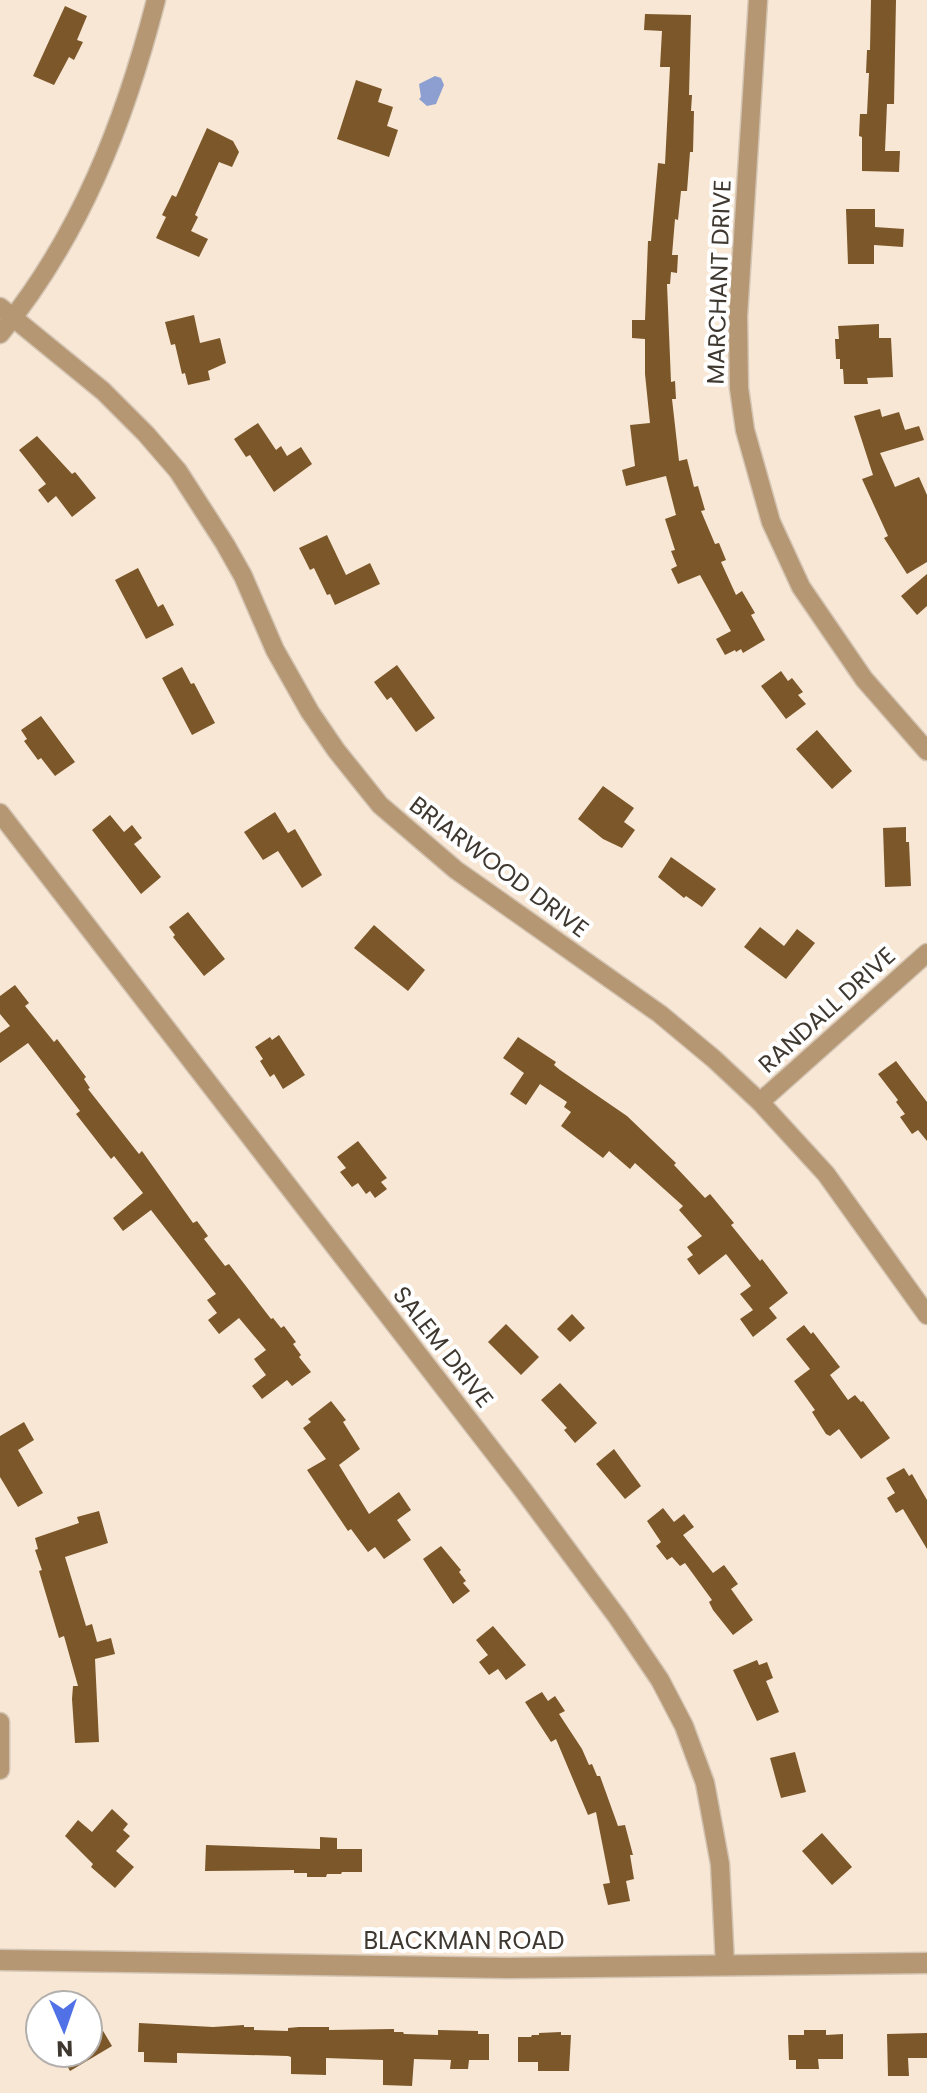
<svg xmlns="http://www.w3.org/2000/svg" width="927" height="2093" font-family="Poppins,sans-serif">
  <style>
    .water { fill: #8d9fd1 }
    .building { fill: #7b572a }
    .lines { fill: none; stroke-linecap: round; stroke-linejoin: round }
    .minor-casing { stroke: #d3c4b3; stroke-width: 21 }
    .tertiary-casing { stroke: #d3c4b3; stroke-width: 23 }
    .minor { stroke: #b69773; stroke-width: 18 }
    .tertiary { stroke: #b69773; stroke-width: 20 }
    .labels { text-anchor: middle; stroke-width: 8; stroke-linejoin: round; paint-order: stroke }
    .street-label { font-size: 24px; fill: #3e3830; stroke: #fff }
  </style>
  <rect width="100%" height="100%" fill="#f8e7d4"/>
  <polygon class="water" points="435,76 441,78 444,85 436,104 427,106 419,99 421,97 419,84"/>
  <g class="building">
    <polygon points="871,0 896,0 894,104 887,104 885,151 900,151 899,172 862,171 862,137 859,136 860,114 867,114 869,73 866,73 867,50 870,50"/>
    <polygon points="65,6 87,16 77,40 83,42 74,60 69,57 54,85 33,76"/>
    <polygon points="645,14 691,15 689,95 692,95 691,111 694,111 693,152 690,152 687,191 681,191 678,220 675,219 672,255 678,255 677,273 671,272 670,284 667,284 671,382 675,381 676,399 672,399 679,461 687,459 694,487 698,486 705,510 701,511 715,544 719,543 726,560 721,562 736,595 742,591 755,613 751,615 765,640 743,653 741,649 736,652 735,650 725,655 716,639 731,631 700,575 678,584 671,569 677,566 671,551 675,550 665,519 676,515 666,476 626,486 622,470 635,466 630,425 650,423 645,374 645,339 632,338 632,320 645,320 648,241 651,241 658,163 665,164 670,67 660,67 662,31 644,30"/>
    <polygon points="356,80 382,89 378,102 393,107 387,126 398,130 389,157 337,139"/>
    <polygon points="207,128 233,141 239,152 232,167 219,162 195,215 198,217 191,231 208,239 199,257 156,238 166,217 162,215 172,195 176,197"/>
    <polygon points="846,209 875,209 875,227 904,229 903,247 874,245 874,264 848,264"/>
    <polygon points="194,315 200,343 220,338 226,363 208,371 210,380 188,385 185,373 182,374 175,344 171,345 165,322"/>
    <polygon points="879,324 879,338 891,338 893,377 867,378 868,384 844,384 843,369 840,369 840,359 836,359 835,339 839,339 838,326"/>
    <polygon points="880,409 882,417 899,412 905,430 919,426 924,440 880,453 895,487 919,477 927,495 927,562 907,574 884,538 888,536 862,479 873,475 854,416"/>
    <polygon points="258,423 276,450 281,446 287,456 301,447 312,464 274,492 250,455 246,457 234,439"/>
    <polygon points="37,436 72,474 75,472 96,498 72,517 56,496 48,503 38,490 46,484 19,450"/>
    <polygon points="327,535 346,575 370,563 380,584 335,605 330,594 327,595 314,568 310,570 299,548"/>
    <polygon points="138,568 158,607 163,604 174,625 146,639 115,580"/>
    <polygon points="927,574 927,606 917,615 901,596"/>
    <polygon points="397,665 435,718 416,732 391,697 387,700 374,682"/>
    <polygon points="182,667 191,684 194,683 215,723 192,735 162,678"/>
    <polygon points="781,671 788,681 792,678 803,692 798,695 806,704 786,719 761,686"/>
    <polygon points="41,716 75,762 55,776 41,758 38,760 24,741 27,739 21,730"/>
    <polygon points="817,730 852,771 832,789 796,749"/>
    <polygon points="603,786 634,808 624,822 635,830 622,848 603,839 578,819"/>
    <polygon points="275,812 288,833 295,829 322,875 302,888 278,851 263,860 244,832"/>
    <polygon points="110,815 124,832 132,825 142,838 134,844 161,877 141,894 92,830"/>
    <polygon points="906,827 906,842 909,842 911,886 885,887 883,828"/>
    <polygon points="671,857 716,889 702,907 686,896 684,898 658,877"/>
    <polygon points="188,912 225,959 204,976 173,937 175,935 169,927"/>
    <polygon points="374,925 425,970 408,991 354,948"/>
    <polygon points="760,927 784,946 797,929 815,943 786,979 744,947"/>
    <polygon points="15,985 29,1003 25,1006 54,1042 57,1039 86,1077 84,1079 90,1088 88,1089 139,1154 142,1151 193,1223 197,1221 208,1236 204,1239 225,1266 229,1264 271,1319 273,1318 281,1328 284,1326 296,1342 293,1344 301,1355 299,1357 311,1372 292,1386 287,1380 262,1399 252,1386 266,1375 254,1359 266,1350 239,1318 219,1334 208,1320 217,1313 207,1300 216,1294 151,1210 123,1231 113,1218 143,1193 114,1156 111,1159 76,1114 80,1111 28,1043 0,1063 0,1033 10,1026 0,1014 0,996"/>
    <polygon points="279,1035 305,1075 283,1089 274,1074 270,1077 260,1061 263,1059 255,1047 270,1037 272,1040"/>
    <polygon points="518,1037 556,1062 554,1065 560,1070 627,1116 676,1163 674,1165 705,1198 710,1194 734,1223 731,1225 760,1261 762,1259 788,1293 769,1308 777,1318 753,1337 740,1319 753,1310 740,1294 751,1286 726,1254 699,1275 687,1259 693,1255 687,1247 702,1236 679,1210 683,1206 635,1163 630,1169 609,1151 603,1158 561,1126 571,1112 564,1107 567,1102 540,1084 526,1105 510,1094 524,1073 503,1058"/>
    <polygon points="896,1061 927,1102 927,1141 918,1130 912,1134 900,1117 905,1114 896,1102 898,1100 878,1074"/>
    <polygon points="358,1141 387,1178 381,1182 387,1189 375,1198 370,1191 366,1194 358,1183 352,1187 340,1172 346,1168 337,1157"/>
    <polygon points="572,1314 585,1328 570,1342 557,1329"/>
    <polygon points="506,1324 539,1357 521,1375 488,1342"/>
    <polygon points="804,1325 811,1334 813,1332 840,1367 830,1375 848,1400 855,1395 861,1402 863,1401 890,1438 861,1459 839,1429 830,1436 826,1434 812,1412 815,1410 794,1381 810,1369 786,1339"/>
    <polygon points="560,1383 597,1423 575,1443 564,1430 567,1428 541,1400"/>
    <polygon points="331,1401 346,1420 343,1422 360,1449 339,1465 369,1514 399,1492 411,1510 397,1520 411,1540 384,1559 375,1547 368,1552 351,1529 348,1531 307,1470 326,1459 303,1428 311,1422 308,1419"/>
    <polygon points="24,1422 34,1440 18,1450 43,1493 18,1507 0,1477 0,1436"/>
    <polygon points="614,1449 641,1486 625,1499 596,1464"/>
    <polygon points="904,1468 909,1476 912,1474 927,1500 927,1549 903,1509 896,1513 887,1498 895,1493 886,1478"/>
    <polygon points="663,1508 674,1522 684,1514 694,1527 683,1535 713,1573 724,1565 738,1584 731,1589 753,1620 733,1635 713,1610 709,1602 712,1600 685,1563 680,1566 672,1557 667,1560 656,1546 661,1542 647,1521"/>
    <polygon points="99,1511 108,1543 65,1557 86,1626 92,1624 97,1642 111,1638 115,1654 95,1659 99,1742 75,1743 72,1699 73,1686 78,1686 64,1636 59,1638 39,1571 42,1570 35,1550 38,1549 35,1538 79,1523 77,1517"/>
    <polygon points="441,1546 461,1570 459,1572 466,1581 463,1583 470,1591 453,1604 423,1559"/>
    <polygon points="493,1626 526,1665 506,1680 498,1669 489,1675 479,1662 488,1655 476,1640"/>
    <polygon points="757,1660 759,1665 767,1662 773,1678 766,1681 779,1712 757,1721 733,1670"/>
    <polygon points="542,1692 548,1701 555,1696 565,1711 559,1714 582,1749 589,1765 592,1764 597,1776 600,1776 618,1826 625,1825 633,1855 630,1855 634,1879 626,1881 630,1901 608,1905 603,1884 610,1883 596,1812 588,1815 556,1739 551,1742 525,1702"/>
    <polygon points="795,1752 806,1792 781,1798 770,1758"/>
    <polygon points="112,1809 128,1824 123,1830 130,1836 116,1851 134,1867 115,1888 91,1867 93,1864 65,1836 78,1820 92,1832"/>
    <polygon points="822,1833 852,1867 832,1885 802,1851"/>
    <polygon points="320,1837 337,1838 337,1849 362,1849 362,1872 342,1872 341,1874 327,1874 326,1877 307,1877 307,1873 294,1873 294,1870 205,1871 206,1845 320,1849"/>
    <polygon points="139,2023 213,2027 244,2025 244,2027 254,2027 254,2030 288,2031 288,2028 299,2027 329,2027 329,2030 394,2029 394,2032 403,2032 404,2034 438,2035 438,2030 478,2031 478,2034 489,2034 489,2060 469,2060 468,2069 450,2069 451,2060 414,2059 412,2086 383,2085 383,2060 326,2058 326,2075 291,2074 291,2057 288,2056 177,2053 177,2063 144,2062 144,2052 138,2052"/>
    <polygon points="99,2024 112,2046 70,2071 60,2053 88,2053 88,2031"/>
    <polygon points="804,2030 826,2030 826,2035 843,2034 843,2059 818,2059 819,2069 796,2069 796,2060 789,2060 788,2035 804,2035"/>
    <polygon points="561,2032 561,2035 571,2035 569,2071 538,2071 538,2062 518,2062 518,2037 531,2037 532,2035 539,2035 539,2033"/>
    <polygon points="927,2033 927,2058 908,2058 909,2076 888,2076 887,2034"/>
  </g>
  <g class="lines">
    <g class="minor-casing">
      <g id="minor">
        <polyline points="758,0 738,316 739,388 745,430 771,522 801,587 864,679 927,751"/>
        <polyline points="0,307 103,391 146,434 178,471 225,544 243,576 275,650 310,712 336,750 380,805 456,870 660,1014 714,1059 760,1102 826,1174 927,1315"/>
        <path d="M0,334C80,237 125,121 156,0"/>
        <polyline points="0,813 523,1490 618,1618 660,1680 684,1726 705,1783 720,1864 725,1965"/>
        <polyline points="760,1102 927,953"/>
        <polyline points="0,1722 0,1770"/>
      </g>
    </g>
    <g class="tertiary-casing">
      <polyline id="tertiary" points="0,1960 508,1968 927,1963"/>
    </g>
    <use href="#minor" class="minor"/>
    <use href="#tertiary" class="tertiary"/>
  </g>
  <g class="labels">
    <g class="street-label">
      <text transform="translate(719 282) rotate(-88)" y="8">MARCHANT DRIVE</text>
      <text transform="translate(499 867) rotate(37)" y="8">BRIARWOOD DRIVE</text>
      <text transform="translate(827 1010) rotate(-42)" y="8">RANDALL DRIVE</text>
      <text transform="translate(443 1347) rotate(52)" y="8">SALEM DRIVE</text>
      <text x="464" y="1949">BLACKMAN ROAD</text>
    </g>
  </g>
  <g transform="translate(64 2029) rotate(178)"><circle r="38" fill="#ffffff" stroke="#b2afac" stroke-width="2"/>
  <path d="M0-6L14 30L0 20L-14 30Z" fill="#5171e6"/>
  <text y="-12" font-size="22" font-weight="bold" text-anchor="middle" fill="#3e3830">N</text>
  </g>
</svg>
